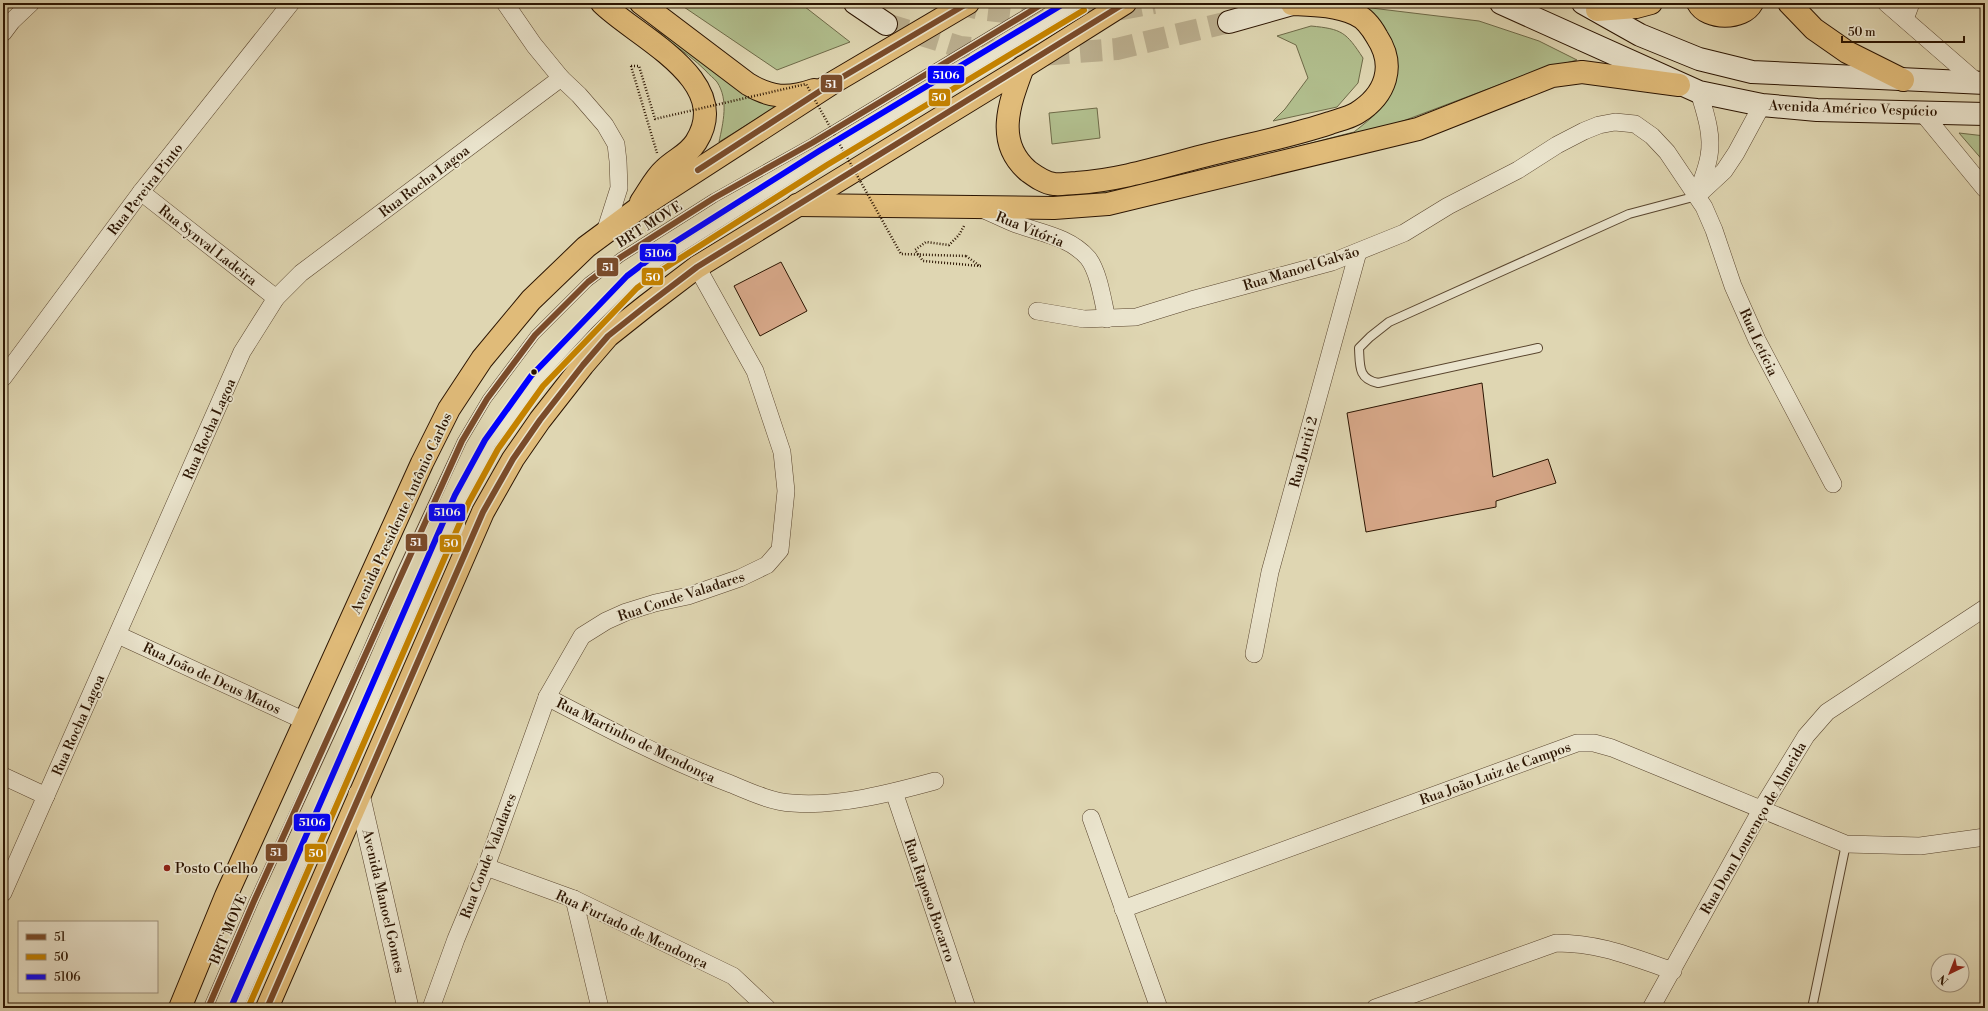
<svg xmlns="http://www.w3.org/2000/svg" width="1988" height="1011" font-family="'Libre Bodoni',serif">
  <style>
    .green { fill: #b1be8d; stroke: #6e6a48 }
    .building { fill: #d6a788; stroke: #2c1502 }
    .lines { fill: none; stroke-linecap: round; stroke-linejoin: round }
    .secondary-tunnel { stroke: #bbaf8f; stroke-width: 22; stroke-dasharray: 22 11; stroke-linecap: butt }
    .service-casing { stroke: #59452e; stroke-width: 10 }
    .minor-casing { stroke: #59452e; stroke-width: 18 }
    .tertiary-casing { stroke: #59452e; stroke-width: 22 }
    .secondary-casing { stroke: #2c1502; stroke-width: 24 }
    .trunk-casing { stroke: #2c1502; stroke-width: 24 }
    .path { stroke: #2c1502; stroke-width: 2.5; stroke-dasharray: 1 2; stroke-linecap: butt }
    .service { stroke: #eae4cd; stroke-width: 8 }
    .minor { stroke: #eae4cd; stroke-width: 17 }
    .tertiary { stroke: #eae4cd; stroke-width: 21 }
    .secondary { stroke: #eae4cd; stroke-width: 22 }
    .trunk { stroke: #e0bb79; stroke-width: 22 }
    .path-bridge { stroke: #2c1502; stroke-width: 2.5; stroke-dasharray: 1 2; stroke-linecap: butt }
    .bus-1-casing { stroke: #eae4cd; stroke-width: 9 }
    .bus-2-casing { stroke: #eae4cd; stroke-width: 9 }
    .bus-3-casing { stroke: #eae4cd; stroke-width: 9 }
    .bus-1 { stroke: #7a4b2a; stroke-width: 6 }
    .bus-2 { stroke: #c48200; stroke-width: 6 }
    .bus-3 { stroke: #00f; stroke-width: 6 }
    .bus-dot { fill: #2c1502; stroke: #eae4cd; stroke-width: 1.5 }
    .poi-dot { fill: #8f2418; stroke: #eae4cd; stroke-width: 1.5 }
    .labels { text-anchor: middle; stroke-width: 3.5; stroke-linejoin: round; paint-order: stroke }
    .street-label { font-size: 14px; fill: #2c1502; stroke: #eae4cd }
    .poi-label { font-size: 14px; fill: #2c1502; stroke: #eae4cd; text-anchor: start }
    .line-badge { stroke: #eae4cd; stroke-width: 1.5 }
    .badge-label { font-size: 11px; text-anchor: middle; font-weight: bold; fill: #fff }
  </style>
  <rect width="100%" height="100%" fill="#dfd6b2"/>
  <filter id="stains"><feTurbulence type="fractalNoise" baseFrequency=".005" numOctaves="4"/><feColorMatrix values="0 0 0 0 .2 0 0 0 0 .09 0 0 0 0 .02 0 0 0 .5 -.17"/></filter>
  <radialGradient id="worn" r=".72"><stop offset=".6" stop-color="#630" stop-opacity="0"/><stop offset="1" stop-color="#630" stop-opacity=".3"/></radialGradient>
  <g class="green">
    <polygon points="678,3 800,3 850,42 777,70"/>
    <path d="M1363,7L1479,21L1539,41L1577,60L1533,72L1403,121L1365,132L1083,199L1048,201L1049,196C1152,190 1254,157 1354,132C1374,116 1383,110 1393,86Z"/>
    <path d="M631,17L636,18L779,105L719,142C723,123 729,100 717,82C714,78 709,75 706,71C684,49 657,34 631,17Z"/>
    <path d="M1311,26C1342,29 1346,32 1363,58L1358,83L1337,107L1273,121L1285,109L1308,78L1296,45L1277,36Z"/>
    <polygon points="1097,108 1100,138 1052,144 1049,113"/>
    <polygon points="1959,133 1985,136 1985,163"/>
  </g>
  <g class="building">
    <polygon points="781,262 807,311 760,336 734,286"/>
    <polygon points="1482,383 1493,477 1548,459 1556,483 1496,501 1496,507 1366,532 1347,413"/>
  </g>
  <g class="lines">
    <g class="secondary-tunnel">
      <polyline points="956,3 980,9 1049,17 1106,12 1154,3"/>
      <polyline points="886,24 960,47 1040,55 1117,49 1229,22"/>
    </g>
    <g class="service-casing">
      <g id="service">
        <path d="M1538,348L1378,383C1358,379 1360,366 1359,348L1370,337L1389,322L1629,214L1697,196"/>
        <polyline points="460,547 462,503"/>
        <polyline points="208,1008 254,901 342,709 401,573 462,441 487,399 535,335 588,282 621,257 714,198 812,143 1044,3"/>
        <polyline points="239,1008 462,498 491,445 537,381 588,326 632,282 660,261 823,158 1080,3"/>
        <polyline points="1812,1008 1846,844"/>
      </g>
    </g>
    <g class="minor-casing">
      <g id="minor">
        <polyline points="505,3 534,45 561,78 579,95 605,125 616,144 618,161 619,188 604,235"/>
        <polyline points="1886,3 1978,83"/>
        <polyline points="1905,19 1911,3"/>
        <polyline points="3,33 12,21 31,3"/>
        <polyline points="1921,111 1985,189"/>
        <polyline points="141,192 276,298"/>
        <path d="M1697,195C1701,182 1707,169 1709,156C1713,135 1705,112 1699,92"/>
        <polyline points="1697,196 1724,171 1736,153 1762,105"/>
        <path d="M982,209C994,214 1005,220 1016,224C1041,233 1070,237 1088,258C1099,272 1103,302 1107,319"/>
        <polyline points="1037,311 1084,319 1136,317 1191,300 1332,262 1404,233 1448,206 1518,170 1557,145 1584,131 1599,125 1615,122 1635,124 1652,136 1667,152 1704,207 1714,230 1733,286 1757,340 1833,484"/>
        <polyline points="3,378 141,192 291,3"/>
        <polyline points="118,635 305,721"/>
        <polyline points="1254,654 1270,572 1358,252"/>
        <path d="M547,697C608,729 667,760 731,784C750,792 772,802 792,803C838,807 891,793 935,781"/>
        <polyline points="3,776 46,796"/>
        <polyline points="894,792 967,1008"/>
        <polyline points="1091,818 1159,1008"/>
        <polyline points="486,867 574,899 733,976 767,1008"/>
        <polyline points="3,893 242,352 276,298 301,273 561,78"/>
        <polyline points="574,899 600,1008"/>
        <polyline points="1123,909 1577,743 1594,743 1612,748 1846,844 1920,846 1985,837"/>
        <polyline points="431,1008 456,939 486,867 547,697 582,636 606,621 626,612 655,603 688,596 740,578 767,565 780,550 786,491 782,452 755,371 697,267"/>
        <path d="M1375,1008L1556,943C1600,943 1632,957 1673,971"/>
        <polyline points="1651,1008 1762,808 1806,736 1827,712 1985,608"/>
      </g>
    </g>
    <g class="tertiary-casing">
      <polyline id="tertiary" points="359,794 408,1008"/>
    </g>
    <g class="secondary-casing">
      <g id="secondary">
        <polyline points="855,3 886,24"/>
        <polyline points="1501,3 1699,92 1762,105 1817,110 1985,114"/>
        <polyline points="1583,3 1640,35 1699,59 1752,72 1985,83"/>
        <polyline points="1229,22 1296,3"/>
      </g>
    </g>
    <g class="trunk-casing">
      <g id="trunk">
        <path d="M602,3C636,37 735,80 696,142C688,155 675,159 664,170C655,178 648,192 641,202"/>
        <path d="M641,3L748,84C771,98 788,99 814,90"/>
        <path d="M1698,3C1707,20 1743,20 1752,3"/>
        <polyline points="1789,3 1814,29 1847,52 1903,80"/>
        <polyline points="1597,10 1636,7 1651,3"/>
        <path d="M1023,67C1010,102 994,142 1028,171C1035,176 1044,183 1054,184C1060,185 1069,183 1076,183C1122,180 1167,165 1211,154C1251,144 1291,136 1330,123C1338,120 1349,118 1357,113C1386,95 1396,66 1377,37C1372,28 1365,18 1355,14C1335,5 1313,5 1292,4"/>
        <polyline points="797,205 1054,208 1108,204 1418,129 1552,76 1582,72 1679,85"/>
        <polyline points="180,1008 226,896 422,463 449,409 482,359 531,300 586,247 636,210 834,82 968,3"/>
        <polyline points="267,1008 483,512 513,459 540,420 583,365 608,336 647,305 697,267 1014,73 1125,3"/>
      </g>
    </g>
    <g class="path">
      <polyline points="631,66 657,153"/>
      <polyline points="964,226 959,235 949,245 926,242 915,250 923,261 981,266"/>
      <polyline points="966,256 980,266"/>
    </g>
    <use href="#service" class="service"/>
    <use href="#minor" class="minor"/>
    <use href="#tertiary" class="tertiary"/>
    <use href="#secondary" class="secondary"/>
    <use href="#trunk" class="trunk"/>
    <polyline class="path-bridge" points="631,66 639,66 655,119 806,84 901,254 966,256"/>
    <g class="bus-1-casing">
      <g id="bus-1">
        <polyline points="698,170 834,82 968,3"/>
        <polyline points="208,1008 254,901 462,441 487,399 535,335 588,282 621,257 714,198 812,143 1044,3"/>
        <polyline points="267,1008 483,512 513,459 540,420 583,365 608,336 647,305 697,267 1125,3"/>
      </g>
    </g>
    <g class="bus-2-casing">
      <polyline id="bus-2" points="248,1008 469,502 498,449 543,386 637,288 665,268 827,165 1084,10"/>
    </g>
    <g class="bus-3-casing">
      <polyline id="bus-3" points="232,1005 455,495 485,440 531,376 627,276 656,254 819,151 1065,3"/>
    </g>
    <use href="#bus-1" class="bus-1"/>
    <use href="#bus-2" class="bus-2"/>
    <use href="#bus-3" class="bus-3"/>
  </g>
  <circle class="bus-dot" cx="534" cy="372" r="3.5"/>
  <circle class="poi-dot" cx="167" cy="868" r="4"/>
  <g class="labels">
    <g class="street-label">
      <text transform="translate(1853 108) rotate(2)" y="5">Avenida Américo Vespúcio</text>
      <text transform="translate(424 181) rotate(-37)" y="5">Rua Rocha Lagoa</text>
      <text transform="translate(145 189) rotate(-52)" y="5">Rua Pereira Pinto</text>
      <text transform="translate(649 224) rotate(-32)" y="5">BRT MOVE</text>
      <text transform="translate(1030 229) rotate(22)" y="5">Rua Vitória</text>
      <text transform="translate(208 245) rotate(38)" y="5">Rua Synval Ladeira</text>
      <text transform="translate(1301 268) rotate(-17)" y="5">Rua Manoel Galvão</text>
      <text transform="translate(1759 342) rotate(65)" y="5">Rua Letícia</text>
      <text transform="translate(209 429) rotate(-66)" y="5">Rua Rocha Lagoa</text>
      <text transform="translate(1303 452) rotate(-75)" y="5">Rua Juriti 2</text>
      <text transform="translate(401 513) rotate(-65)" y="5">Avenida Presidente Antônio Carlos</text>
      <text transform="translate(681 596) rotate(-18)" y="5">Rua Conde Valadares</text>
      <text transform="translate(212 678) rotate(25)" y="5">Rua João de Deus Matos</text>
      <text transform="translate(78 725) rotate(-66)" y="5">Rua Rocha Lagoa</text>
      <text transform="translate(636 740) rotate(26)" y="5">Rua Martinho de Mendonça</text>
      <text transform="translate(1495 773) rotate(-20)" y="5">Rua João Luiz de Campos</text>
      <text transform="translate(1753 828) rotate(-60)" y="5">Rua Dom Lourenço de Almeida</text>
      <text transform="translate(488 856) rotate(-69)" y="5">Rua Conde Valadares</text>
      <text transform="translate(930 900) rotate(71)" y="5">Rua Raposo Bocarro</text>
      <text transform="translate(384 901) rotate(77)" y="5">Avenida Manoel Gomes</text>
      <text transform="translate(228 929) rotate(-67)" y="5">BRT MOVE</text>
      <text transform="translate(632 929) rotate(25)" y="5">Rua Furtado de Mendonça</text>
    </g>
    <g class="poi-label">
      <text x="175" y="873">Posto Coelho</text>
    </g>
  </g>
  <g class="line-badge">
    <rect x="927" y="65" width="38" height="19" rx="4" fill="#00f"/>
    <rect x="820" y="74" width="23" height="19" rx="4" fill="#7a4b2a"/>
    <rect x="928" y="88" width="23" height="19" rx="4" fill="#c48200"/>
    <rect x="639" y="243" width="38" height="19" rx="4" fill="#00f"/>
    <rect x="596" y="257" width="23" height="20" rx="4" fill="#7a4b2a"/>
    <rect x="641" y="267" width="23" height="19" rx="4" fill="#c48200"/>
    <rect x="428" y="503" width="38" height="19" rx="4" fill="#00f"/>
    <rect x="405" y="533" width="23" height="19" rx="4" fill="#7a4b2a"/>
    <rect x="439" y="534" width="23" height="19" rx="4" fill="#c48200"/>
    <rect x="293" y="813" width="38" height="19" rx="4" fill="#00f"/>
    <rect x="265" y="843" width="23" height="19" rx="4" fill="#7a4b2a"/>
    <rect x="304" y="843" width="23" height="20" rx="4" fill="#c48200"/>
  </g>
  <g class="badge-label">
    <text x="946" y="79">5106</text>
    <text x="831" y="88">51</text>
    <text x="939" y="101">50</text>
    <text x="658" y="257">5106</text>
    <text x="608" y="271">51</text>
    <text x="653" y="281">50</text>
    <text x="447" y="516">5106</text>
    <text x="416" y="546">51</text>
    <text x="451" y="547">50</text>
    <text x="312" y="826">5106</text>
    <text x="276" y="856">51</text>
    <text x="316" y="857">50</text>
  </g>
  <rect width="1988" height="1011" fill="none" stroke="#dfd6b2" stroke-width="16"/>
  <rect x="4" y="4" width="1980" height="1003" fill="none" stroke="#2c1502" stroke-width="2"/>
  <rect x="8" y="8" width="1972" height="995" fill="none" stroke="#2c1502"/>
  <rect x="18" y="921" width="140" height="72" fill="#eae4cd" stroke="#9e917c"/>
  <rect x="26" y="934" width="20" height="6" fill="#7a4b2a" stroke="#9e917c"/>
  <text x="54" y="941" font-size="12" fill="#2c1502">51</text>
  <rect x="26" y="954" width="20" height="6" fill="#c48200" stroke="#9e917c"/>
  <text x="54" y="961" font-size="12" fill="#2c1502">50</text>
  <rect x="26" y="974" width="20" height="6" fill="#0000ff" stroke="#9e917c"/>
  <text x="54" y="981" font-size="12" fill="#2c1502">5106</text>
  <g transform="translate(1950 973) rotate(223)"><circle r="19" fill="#eae4cd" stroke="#9e917c"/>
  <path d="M0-3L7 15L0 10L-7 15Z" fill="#8f2418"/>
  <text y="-6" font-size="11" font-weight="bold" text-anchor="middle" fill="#2c1502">N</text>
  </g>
  <path d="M1842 36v6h122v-6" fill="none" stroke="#2c1502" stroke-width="2"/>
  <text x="1848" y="36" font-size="12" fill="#2c1502" stroke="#eae4cd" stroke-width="3" paint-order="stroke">50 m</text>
  <rect width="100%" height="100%" filter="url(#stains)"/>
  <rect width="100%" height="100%" fill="url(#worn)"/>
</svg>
